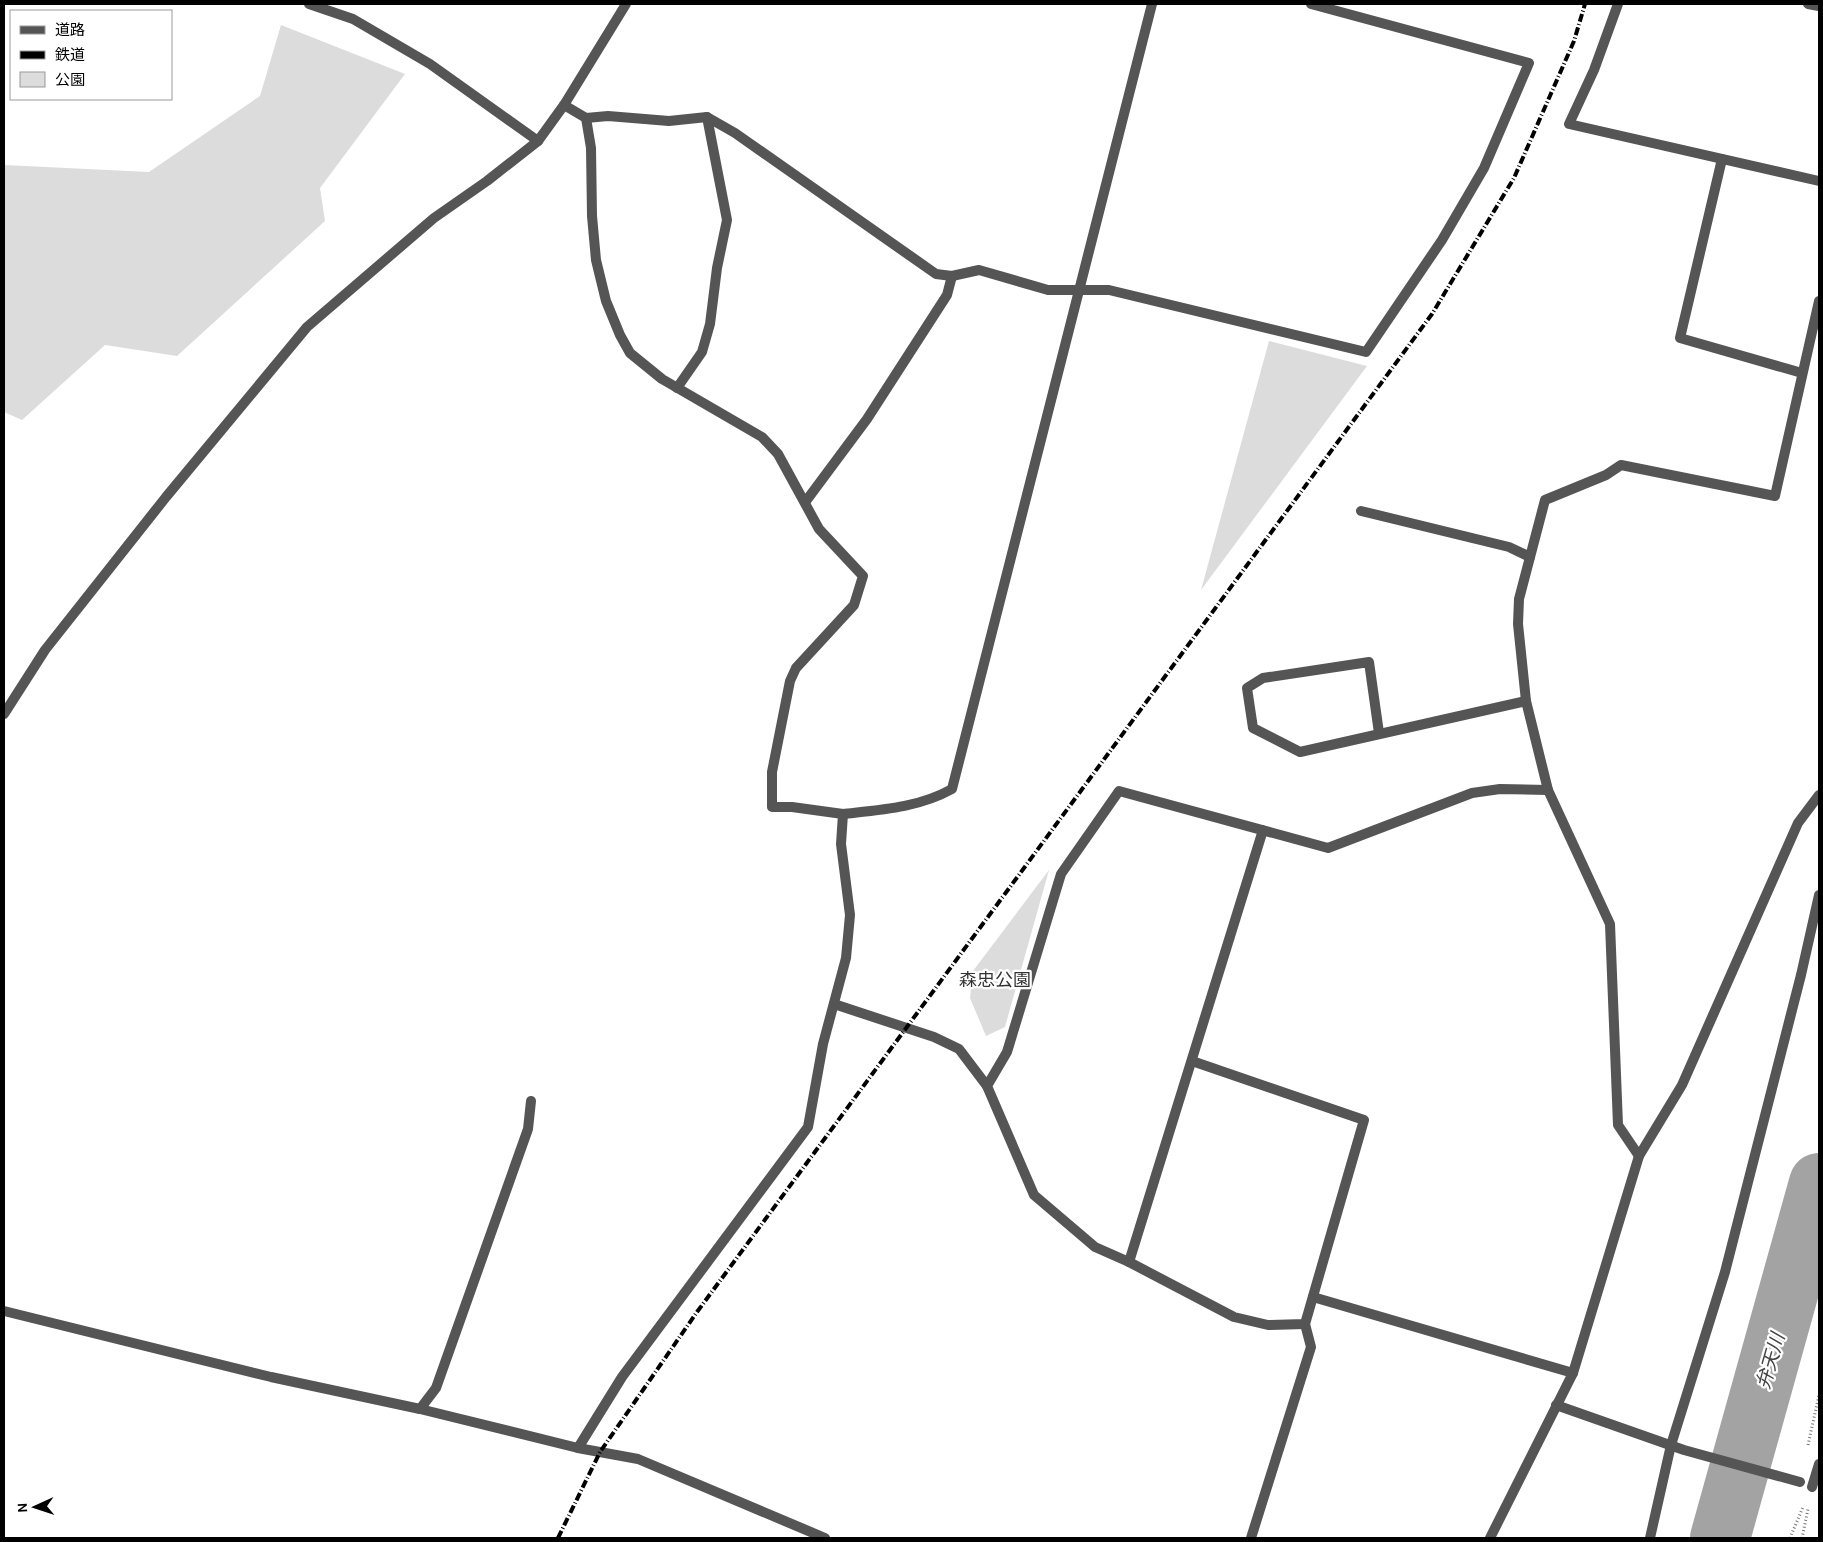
<svg xmlns="http://www.w3.org/2000/svg" width="1823" height="1542" font-family="Karla,'Noto Sans JP',sans-serif">
  <style>
    .green { fill: #dcdcdc }
    .lines { fill: none; stroke-linecap: round; stroke-linejoin: round }
    .river { stroke: #a3a3a3; stroke-width: 60 }
    .path { stroke: #777; stroke-width: 3; stroke-dasharray: 1 2.5; stroke-linecap: butt }
    .lane { stroke: #555; stroke-width: 10 }
    .street { stroke: #555; stroke-width: 10 }
    .rail { stroke: #000; stroke-width: 4; stroke-dasharray: 8 2.5 1 2.5; stroke-linecap: butt }
    .labels { text-anchor: middle; stroke-width: 4.5; stroke-linejoin: round; paint-order: stroke }
    .park-label { font-size: 18px; fill: #333; stroke: #fff }
    .water-label { font-size: 19px; font-style: italic; fill: #444; stroke: #fff }
  </style>
  <rect width="100%" height="100%" fill="#fff"/>
  <g class="green">
    <polygon points="281,25 405,74 320,188 325,221 177,356 105,345 22,420 4,412 4,165 149,172 260,96"/>
    <polygon points="1269,341 1367,366 1201,590"/>
    <polygon points="1049,870 1005,1027 986,1036 970,998 973,971"/>
  </g>
  <g class="lines">
    <polyline class="river" points="1720,1538 1819,1183"/>
    <g class="path">
      <polyline points="1808,1445 1819,1395"/>
      <polyline points="1790,1538 1803,1507"/>
      <polyline points="1802,1538 1808,1509"/>
    </g>
    <g class="lane">
      <polyline points="834,1004 934,1037 959,1049 987,1086"/>
      <polyline points="1313,1297 1573,1373"/>
      <polyline points="578,1448 622,1377 808,1127 823,1044 846,958 850,915 841,844 843,814 792,807 772,807 772,772 790,681 796,668 854,605 863,576 819,529 778,454 762,437 662,379 630,353 620,335 606,301 596,260 592,216 591,148 586,118"/>
      <polyline points="1251,1538 1311,1347 1305,1324"/>
    </g>
    <g class="street">
      <polyline points="309,4 353,19 430,64 538,141"/>
      <polyline points="1618,4 1594,70 1569,124 1819,181"/>
      <polyline points="1808,4 1819,6"/>
      <polyline points="564,105 586,118 608,116 669,121 707,117 735,133 936,274 952,276 979,270 1048,290 1109,290 1366,352 1442,240 1484,168 1529,63 1311,4"/>
      <polyline points="1722,159 1680,338 1802,373"/>
      <polyline points="677,388 702,352 710,324 717,268 727,220 707,117"/>
      <polyline points="806,501 867,419 947,295 952,276"/>
      <polyline points="1361,511 1509,547 1530,557"/>
      <polyline points="4,714 45,650 166,497 307,327 434,218 487,181 538,141 564,105 626,4"/>
      <polyline points="1379,733 1369,662 1263,678 1247,688 1253,728 1300,752 1526,701"/>
      <path d="M843,814C880,810 918,808 952,789L1152,4"/>
      <polyline points="1263,830 1129,1262 1095,1247 1034,1195 987,1086 1007,1052 1061,874 1119,791 1328,848 1472,793 1500,789 1548,790"/>
      <polyline points="1639,1156 1618,1125 1610,924 1548,790 1526,701 1518,624 1519,599 1545,500 1606,475 1621,465 1775,496 1819,301"/>
      <polyline points="1129,1262 1234,1317 1268,1325 1305,1324 1364,1120 1192,1061"/>
      <polyline points="4,1311 271,1377 420,1409 578,1448 638,1459 825,1538"/>
      <polyline points="1556,1405 1684,1450 1800,1482"/>
      <polyline points="420,1409 436,1388 528,1129 531,1101"/>
      <polyline points="1812,1487 1819,1464"/>
      <polyline points="1490,1538 1573,1373 1639,1156 1682,1085 1798,823 1819,795"/>
      <polyline points="1650,1538 1671,1445 1725,1272 1801,975 1819,895"/>
    </g>
    <polyline class="rail" points="558,1538 600,1452 697,1312 1432,314 1514,178 1574,41 1585,4"/>
  </g>
  <g class="labels">
    <g class="park-label">
      <text x="995" y="986">森忠公園</text>
    </g>
    <g class="water-label">
      <text transform="translate(1770 1361) rotate(-74)" y="7">弁天川</text>
    </g>
  </g>
  <rect width="1823" height="1542" fill="none" stroke="#000000" stroke-width="10"/>
  <rect x="10" y="10" width="162" height="90" fill="#ffffff" stroke="#999999"/>
  <rect x="20" y="26" width="25" height="8" fill="#555555" stroke="#999999"/>
  <text x="55" y="35" font-size="15" fill="#000000">道路</text>
  <rect x="20" y="51" width="25" height="8" fill="#000000" stroke="#999999"/>
  <text x="55" y="60" font-size="15" fill="#000000">鉄道</text>
  <rect x="20" y="72" width="25" height="15" fill="#dcdcdc" stroke="#999999"/>
  <text x="55" y="85" font-size="15" fill="#000000">公園</text>
  <g transform="translate(35 1507) rotate(267)" stroke="#ffffff" stroke-width="4" paint-order="stroke">
  <path d="M0-4L9 19L0 12L-9 19Z" fill="#000000"/>
  <text y="-8" font-size="14" font-weight="bold" text-anchor="middle" fill="#000000">N</text>
  </g>
</svg>
